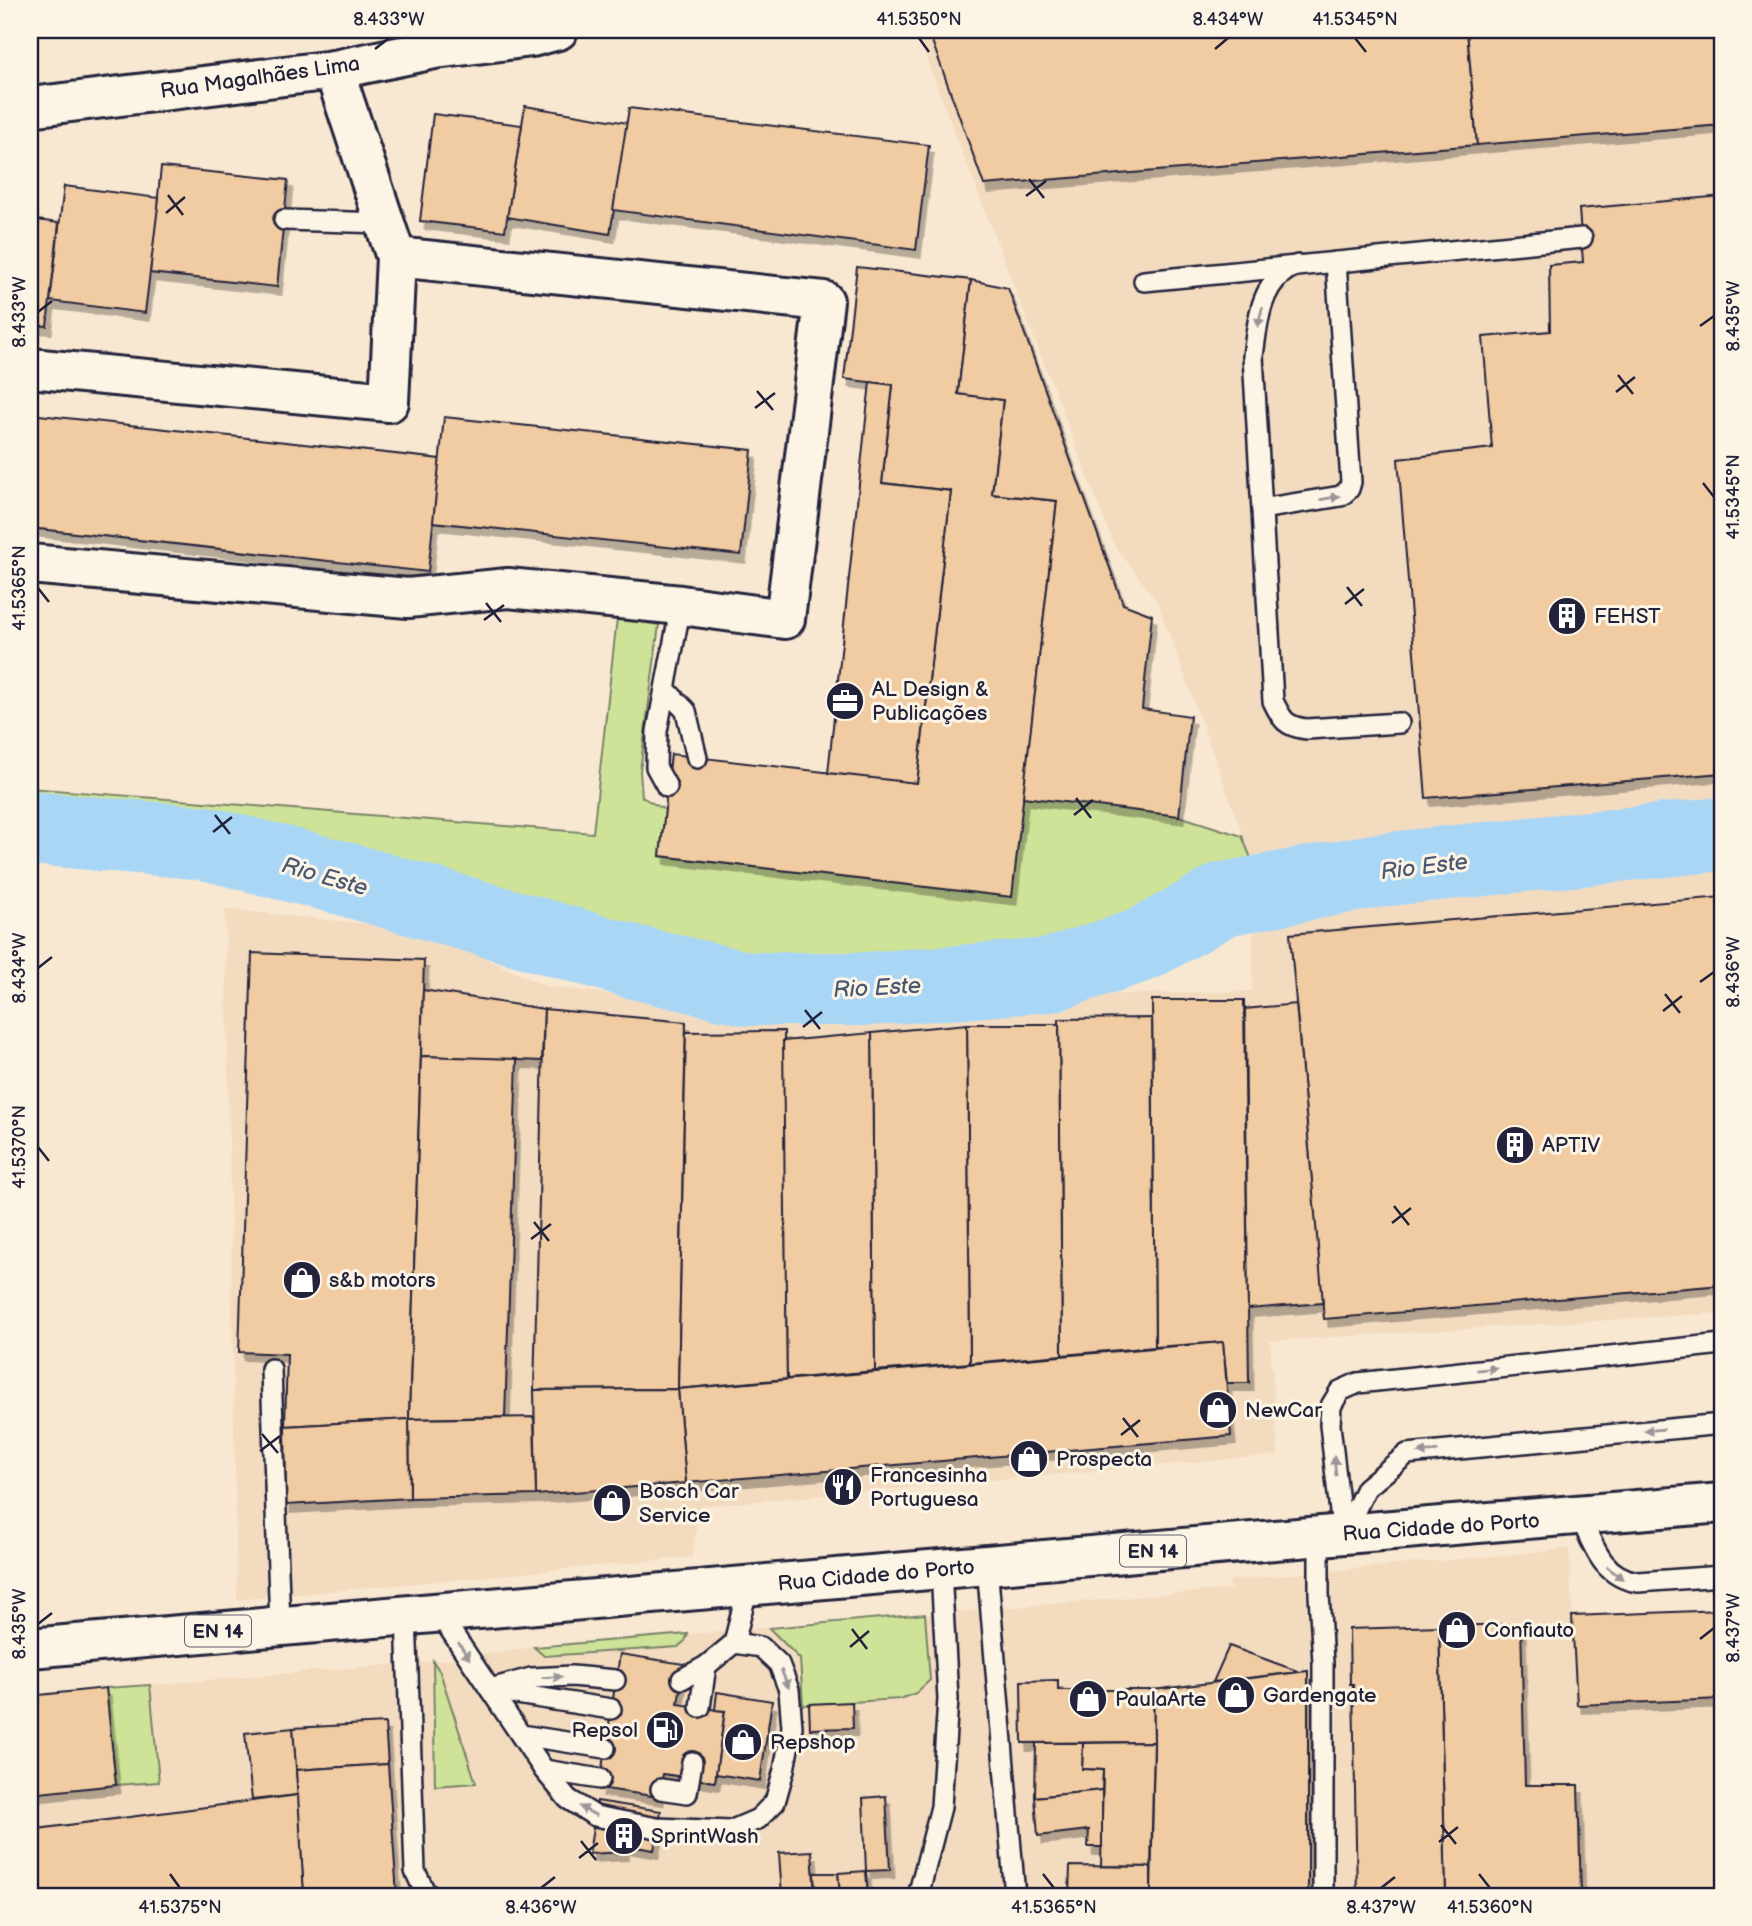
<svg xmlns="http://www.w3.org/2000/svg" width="1752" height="1926" font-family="'Balsamiq Sans',sans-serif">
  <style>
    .built { fill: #f3dbc0 }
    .green { fill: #cee397; stroke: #788269; stroke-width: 2 }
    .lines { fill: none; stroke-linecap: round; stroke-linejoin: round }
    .river { stroke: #aad6f6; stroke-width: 74 }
    .building { fill: #f1cba1; stroke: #22223b; stroke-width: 2; filter: url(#shadow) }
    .lane-casing { stroke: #22223b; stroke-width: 24 }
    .street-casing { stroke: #22223b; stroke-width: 44 }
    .primary-casing { stroke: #22223b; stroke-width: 44 }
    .lane { stroke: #fcf5e5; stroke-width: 19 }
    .street { stroke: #fcf5e5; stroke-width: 38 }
    .primary { stroke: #fcf5e5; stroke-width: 38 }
    .oneway { fill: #9a9698 }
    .ticks { fill: none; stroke: #22223b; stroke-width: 2.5 }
    .labels { text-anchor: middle; stroke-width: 6; stroke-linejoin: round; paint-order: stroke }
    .shield { fill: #fcf5e5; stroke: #63616e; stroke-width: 2 }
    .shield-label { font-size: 19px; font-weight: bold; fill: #22223b }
    .street-label { font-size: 21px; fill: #22223b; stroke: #fcf5e5 }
    .poi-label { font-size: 21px; fill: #22223b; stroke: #fcf5e5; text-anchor: start }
    .water-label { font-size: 23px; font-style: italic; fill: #4b5873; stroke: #fcf5e5 }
    .neatline { fill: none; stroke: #22223b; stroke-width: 2.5 }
    .ticks-label { font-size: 18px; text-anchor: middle; fill: #22223b }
  </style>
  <defs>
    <filter id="shadow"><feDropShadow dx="4.5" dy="8" stdDeviation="0" flood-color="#0004"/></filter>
  </defs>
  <rect width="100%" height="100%" fill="#f9e8d1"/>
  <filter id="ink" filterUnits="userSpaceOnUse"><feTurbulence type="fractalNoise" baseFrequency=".0143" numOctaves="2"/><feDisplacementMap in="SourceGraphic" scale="14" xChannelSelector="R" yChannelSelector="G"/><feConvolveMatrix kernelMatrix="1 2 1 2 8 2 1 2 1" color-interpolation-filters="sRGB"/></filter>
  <g filter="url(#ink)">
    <g class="built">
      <polygon points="915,30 1722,30 1722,1313 1270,1341 1278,1455 700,1506 692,1557 237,1600 225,909 424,930 545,986 732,1009 968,998 1252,991 1255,868 1157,601 1114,545"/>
      <polygon points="1569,1549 1577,1705 1722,1699 1722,1896 30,1896 30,1794 159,1781 150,1685 433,1661 534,1647 1230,1589 1230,1580"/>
    </g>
    <g class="green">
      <polygon points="617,618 659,625 640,771 642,797 665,810 660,856 1011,897 1023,797 1179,816 1242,836 1255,868 1199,877 1126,933 1044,960 902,972 731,967 606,929 440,890 322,857 143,817 30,811 30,788 593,833"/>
      <polygon points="925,1614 930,1680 916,1693 900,1699 803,1705 800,1659 769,1628"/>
      <polygon points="688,1634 685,1641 678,1647 544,1656 534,1647"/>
      <polygon points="433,1661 440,1672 476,1783 435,1786"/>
      <polygon points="150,1685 159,1782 116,1785 106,1688"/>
    </g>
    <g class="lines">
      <polyline class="river" points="30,828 205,843 342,878 634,962 750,989 867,989 1050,975 1142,945 1224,899 1380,870 1722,834"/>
    </g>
    <g class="building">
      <polygon points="928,30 1467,30 1477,145 984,185"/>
      <polygon points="1467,30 1722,30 1722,125 1477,145"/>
      <polygon points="525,106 628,123 610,234 507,217"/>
      <polygon points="629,108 929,145 916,250 613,210"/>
      <polygon points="433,114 522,125 505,231 420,221"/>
      <polygon points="161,167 288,180 277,287 150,273"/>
      <polygon points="64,186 159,198 145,313 50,301"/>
      <polygon points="1722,196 1722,773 1426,798 1398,459 1492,448 1483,337 1550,331 1549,265 1583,262 1579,209"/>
      <polygon points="30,219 59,223 47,326 30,325"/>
      <polygon points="857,267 971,280 958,394 1003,400 992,494 1057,501 1012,897 660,856 671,754 917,783 951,491 882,483 893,385 844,379"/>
      <polygon points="971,280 1008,288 1123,604 1152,615 1142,709 1190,716 1179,816 1023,797 1057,501 992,494 1003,400 958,394"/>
      <polygon points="870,382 893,385 882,483 951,491 917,783 828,773"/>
      <polygon points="30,414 440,459 428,572 30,528"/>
      <polygon points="444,417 752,450 741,555 433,522"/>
      <polygon points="1722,897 1722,1285 1324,1319 1290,934"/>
      <polygon points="252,953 424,960 409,1419 285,1426 287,1354 239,1352"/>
      <polygon points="423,990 544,1009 542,1061 421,1056"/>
      <polygon points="1152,1000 1244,1000 1249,1383 1227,1383 1223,1342 1155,1347"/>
      <polygon points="1296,1004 1323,1303 1248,1309 1245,1009"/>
      <polygon points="544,1009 686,1022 678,1389 534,1390"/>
      <polygon points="1152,1018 1155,1347 1062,1355 1059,1019"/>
      <polygon points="967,1024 1059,1024 1062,1355 970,1363"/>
      <polygon points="967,1024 970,1363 875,1371 872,1033"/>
      <polygon points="784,1031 787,1379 678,1389 686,1032"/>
      <polygon points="872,1033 875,1371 787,1379 783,1041"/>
      <polygon points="421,1056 517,1059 505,1417 409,1419"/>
      <polygon points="1223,1342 1231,1436 686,1483 678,1389"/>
      <polygon points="678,1389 686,1483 536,1495 534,1390"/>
      <polygon points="534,1417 536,1495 410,1498 409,1419"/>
      <polygon points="409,1419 410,1498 286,1505 285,1426"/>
      <polygon points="1722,1610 1722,1699 1577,1705 1572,1616"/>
      <polygon points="1521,1624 1525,1785 1578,1785 1581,1896 1446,1896 1439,1626"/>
      <polygon points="1439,1626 1446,1896 1357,1896 1353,1684 1350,1684 1349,1629"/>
      <polygon points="1229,1646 1300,1672 1213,1682"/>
      <polygon points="620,1654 684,1664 678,1704 725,1711 715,1782 663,1774 659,1797 599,1788"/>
      <polygon points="1308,1671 1308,1896 1151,1896 1154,1742 1153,1690"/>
      <polygon points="1058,1680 1058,1690 1153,1690 1154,1742 1022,1743 1021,1681"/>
      <polygon points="106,1688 116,1785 30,1794 30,1696"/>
      <polygon points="717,1692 772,1701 760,1781 716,1774 725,1711 715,1710"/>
      <polygon points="852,1702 853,1728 810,1729 809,1704"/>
      <polygon points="385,1723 388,1764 296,1770 293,1728"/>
      <polygon points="293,1728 298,1795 252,1800 245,1733"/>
      <polygon points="1154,1742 1151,1867 1101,1866 1103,1770 1082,1769 1083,1743"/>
      <polygon points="1036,1743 1083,1743 1082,1769 1103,1770 1102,1790 1035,1797"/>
      <polygon points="388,1764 397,1896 304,1896 296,1770"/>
      <polygon points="1102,1790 1102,1847 1088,1847 1089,1830 1038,1836 1035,1797"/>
      <polygon points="298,1795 304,1896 30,1896 30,1830"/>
      <polygon points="886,1796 890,1870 866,1871 863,1798"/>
      <polygon points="597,1801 661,1811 654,1850 624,1845 623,1852 589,1854"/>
      <polygon points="812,1851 815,1896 782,1896 779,1853"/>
      <polygon points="1070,1866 1151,1867 1151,1896 1069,1896"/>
      <polygon points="866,1871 868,1896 840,1896 838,1873"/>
      <polygon points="814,1873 838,1873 840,1896 815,1896"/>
    </g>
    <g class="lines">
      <g class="lane-casing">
        <g id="lane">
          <polyline points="284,220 384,223"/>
          <path d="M1298,265C1293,267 1287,269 1283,273C1259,291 1257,328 1253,356L1273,701C1282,720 1286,727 1307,729L1399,723"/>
          <polyline points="1144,281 1582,238"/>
          <polyline points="1262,509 1341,496 1349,489 1351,482 1336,262"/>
          <polyline points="665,689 686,711 697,758"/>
          <polyline points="667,787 656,767 657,731 681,605"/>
          <polyline points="271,1369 280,1626"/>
          <path d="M1580,1516C1593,1545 1602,1577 1638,1582L1722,1576"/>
          <polyline points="1344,1534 1340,1512 1330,1425 1331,1406 1340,1391 1358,1383 1722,1344"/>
          <polyline points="1344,1534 1366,1488 1407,1454 1722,1424"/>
          <polyline points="1319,1536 1319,1594 1323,1663 1323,1896"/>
          <polyline points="987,1565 1015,1896"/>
          <polyline points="439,1613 544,1770 568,1799 595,1816 657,1828 730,1831 758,1819 775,1802 784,1770 792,1727 789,1690 779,1664 761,1647 734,1643"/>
          <polyline points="406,1616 415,1871 425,1892 431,1896"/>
          <polyline points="682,1679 706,1666 734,1643 748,1586"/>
          <polyline points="490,1689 531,1678 572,1676 615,1680"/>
          <polyline points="498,1691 611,1709"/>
          <polyline points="700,1707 706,1666"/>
          <polyline points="521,1735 605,1748"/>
          <polyline points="544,1770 600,1779"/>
          <polyline points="661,1789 687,1793 692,1762"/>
          <polyline points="918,1896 941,1807 948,1699 941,1570"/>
        </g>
      </g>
      <g class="street-casing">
        <g id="street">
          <polyline points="30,107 334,70 435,49 532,37 558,30"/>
          <polyline points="30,368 389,402 396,257 334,70"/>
          <polyline points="30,564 408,598 508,588 681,605 785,619 824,301 396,257"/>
        </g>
      </g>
      <g class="primary-casing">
        <polyline id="primary" points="30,1648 1344,1534 1722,1503"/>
      </g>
      <use href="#lane" class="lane"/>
      <use href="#street" class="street"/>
      <use href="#primary" class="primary"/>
    </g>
    <defs><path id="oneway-solid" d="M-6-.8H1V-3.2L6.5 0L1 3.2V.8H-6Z" transform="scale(1.75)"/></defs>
    <g class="oneway">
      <use href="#oneway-solid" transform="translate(1260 317) rotate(104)"/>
      <use href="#oneway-solid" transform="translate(1330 498) rotate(-10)"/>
      <use href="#oneway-solid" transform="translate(1487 1369) rotate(-6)"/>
      <use href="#oneway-solid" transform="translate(1654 1430) rotate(175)"/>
      <use href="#oneway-solid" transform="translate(1428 1452) rotate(175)"/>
      <use href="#oneway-solid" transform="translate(1335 1466) rotate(-96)"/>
      <use href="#oneway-solid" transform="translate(1615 1573) rotate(38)"/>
      <use href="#oneway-solid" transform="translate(464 1651) rotate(56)"/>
      <use href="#oneway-solid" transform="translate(552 1677) rotate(-3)"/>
      <use href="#oneway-solid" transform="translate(785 1679) rotate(67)"/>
      <use href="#oneway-solid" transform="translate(588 1811) rotate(-151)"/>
    </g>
  </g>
  <path class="ticks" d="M919,38L929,52M1355,38L1366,52M375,49L389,38M1215,49L1228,38M1029,179L1044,198M168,195L183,215M1026,196L1046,181M166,213L185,197M38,312L52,301M1700,326L1714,316M1618,375L1633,394M757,391L773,410M1616,392L1635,377M755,408L775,393M1703,483L1714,497M1347,587L1362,606M38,588L49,602M486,603L501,622M1345,604L1364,589M484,620L504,605M1076,798L1091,818M215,815L230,834M1074,815L1093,800M213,832L232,817M38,968L52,957M1700,982L1714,972M1665,994L1680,1013M805,1010L820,1029M1663,1011L1682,996M803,1027L822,1012M38,1147L49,1161M1394,1206L1409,1225M534,1222L549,1241M1392,1223L1411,1208M531,1239L551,1224M1123,1418L1138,1437M262,1434L278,1453M1121,1435L1140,1420M260,1451L280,1436M38,1624L52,1613M852,1629L867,1649M1700,1639L1714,1628M850,1647L869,1631M1441,1825L1456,1844M581,1841L596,1860M1439,1842L1458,1827M579,1858L598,1843M170,1874L180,1888M1043,1874L1054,1888M1479,1874L1490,1888M541,1888L555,1877M1381,1888L1395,1877"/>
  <defs>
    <g id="building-disc" transform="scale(2.0125)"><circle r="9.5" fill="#22223b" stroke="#fcf5e5"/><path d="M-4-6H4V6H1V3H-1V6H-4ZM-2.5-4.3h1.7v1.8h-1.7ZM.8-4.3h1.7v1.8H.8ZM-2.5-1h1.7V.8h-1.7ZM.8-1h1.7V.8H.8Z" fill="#fff"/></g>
    <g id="office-disc" transform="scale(2.0125)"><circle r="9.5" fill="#22223b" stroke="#fcf5e5"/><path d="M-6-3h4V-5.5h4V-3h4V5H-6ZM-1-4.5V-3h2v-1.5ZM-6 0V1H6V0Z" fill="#fff"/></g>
    <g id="shop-disc" transform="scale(2.0125)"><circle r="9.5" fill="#22223b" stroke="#fcf5e5"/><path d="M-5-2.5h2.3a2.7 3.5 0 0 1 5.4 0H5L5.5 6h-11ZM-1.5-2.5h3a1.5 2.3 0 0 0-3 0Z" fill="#fff"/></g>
    <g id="restaurant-disc" transform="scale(2.0125)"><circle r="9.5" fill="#22223b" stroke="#fcf5e5"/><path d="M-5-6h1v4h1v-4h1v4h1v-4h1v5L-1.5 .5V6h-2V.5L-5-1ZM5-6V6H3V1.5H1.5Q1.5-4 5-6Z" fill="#fff"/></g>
    <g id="fuel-disc" transform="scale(2.0125)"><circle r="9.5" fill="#22223b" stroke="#fcf5e5"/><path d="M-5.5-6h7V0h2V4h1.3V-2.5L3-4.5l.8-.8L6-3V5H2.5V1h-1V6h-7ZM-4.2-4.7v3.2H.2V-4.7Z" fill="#fff"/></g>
  </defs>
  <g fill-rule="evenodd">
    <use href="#building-disc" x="1567" y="616"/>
    <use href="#office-disc" x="845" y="701"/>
    <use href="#building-disc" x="1515" y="1145"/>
    <use href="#shop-disc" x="302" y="1280"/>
    <use href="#shop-disc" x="1218" y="1410"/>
    <use href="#shop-disc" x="1029" y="1459"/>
    <use href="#restaurant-disc" x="843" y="1487"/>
    <use href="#shop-disc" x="612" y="1503"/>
    <use href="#shop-disc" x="1457" y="1630"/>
    <use href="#shop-disc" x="1236" y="1695"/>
    <use href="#shop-disc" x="1088" y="1699"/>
    <use href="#fuel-disc" x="665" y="1730"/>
    <use href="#shop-disc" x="743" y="1742"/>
    <use href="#building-disc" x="624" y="1836"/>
  </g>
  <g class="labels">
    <g class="shield">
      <rect x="1120" y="1535.5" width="66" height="31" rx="5"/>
      <rect x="185" y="1615.5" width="66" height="31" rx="5"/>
    </g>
    <g class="shield-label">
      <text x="1153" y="1558">EN 14</text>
      <text x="218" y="1638">EN 14</text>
    </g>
    <g class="street-label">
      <text transform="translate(260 77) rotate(-8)" y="7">Rua Magalhães Lima</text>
      <text transform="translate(1441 1527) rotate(-4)" y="7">Rua Cidade do Porto</text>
      <text transform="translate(876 1575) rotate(-5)" y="7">Rua Cidade do Porto</text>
    </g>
    <g class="poi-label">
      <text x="1594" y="623">FEHST</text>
      <text x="872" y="696">AL Design &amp;<tspan x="872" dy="24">Publicações</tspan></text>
      <text x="1542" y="1152">APTIV</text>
      <text x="329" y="1287">s&amp;b motors</text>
      <text x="1245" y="1417">NewCar</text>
      <text x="1056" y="1466">Prospecta</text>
      <text x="870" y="1482">Francesinha<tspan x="870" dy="24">Portuguesa</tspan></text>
      <text x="639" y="1498">Bosch Car<tspan x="639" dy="24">Service</tspan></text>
      <text x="1484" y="1637">Confiauto</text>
      <text x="1263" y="1702">Gardengate</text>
      <text x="1115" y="1706">PaulaArte</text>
      <text x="638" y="1737" text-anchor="end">Repsol</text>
      <text x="770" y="1749">Repshop</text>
      <text x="651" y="1843">SprintWash</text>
    </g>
    <g class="water-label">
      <text transform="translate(1424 866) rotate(-7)" y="8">Rio Este</text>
      <text transform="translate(325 876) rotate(16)" y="8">Rio Este</text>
      <text transform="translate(877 987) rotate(-3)" y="8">Rio Este</text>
    </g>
  </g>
  <rect width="1752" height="1926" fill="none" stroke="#fcf5e5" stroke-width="77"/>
  <rect x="38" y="38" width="1676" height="1850" class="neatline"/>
  <g class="ticks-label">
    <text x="389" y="25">8.433°W</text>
    <text x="919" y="25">41.5350°N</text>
    <text x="1228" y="25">8.434°W</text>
    <text x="1355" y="25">41.5345°N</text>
    <text transform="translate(19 312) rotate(-90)" y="6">8.433°W</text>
    <text transform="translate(1733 316) rotate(-90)" y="6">8.435°W</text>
    <text transform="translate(1733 497) rotate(-90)" y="6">41.5345°N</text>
    <text transform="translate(19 588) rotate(-90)" y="6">41.5365°N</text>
    <text transform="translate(19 968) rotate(-90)" y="6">8.434°W</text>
    <text transform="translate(1733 972) rotate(-90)" y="6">8.436°W</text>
    <text transform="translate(19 1147) rotate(-90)" y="6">41.5370°N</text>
    <text transform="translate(19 1624) rotate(-90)" y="6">8.435°W</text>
    <text transform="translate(1733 1628) rotate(-90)" y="6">8.437°W</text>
    <text x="180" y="1913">41.5375°N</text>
    <text x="541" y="1913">8.436°W</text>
    <text x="1054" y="1913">41.5365°N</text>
    <text x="1381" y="1913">8.437°W</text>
    <text x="1490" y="1913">41.5360°N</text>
  </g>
</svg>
